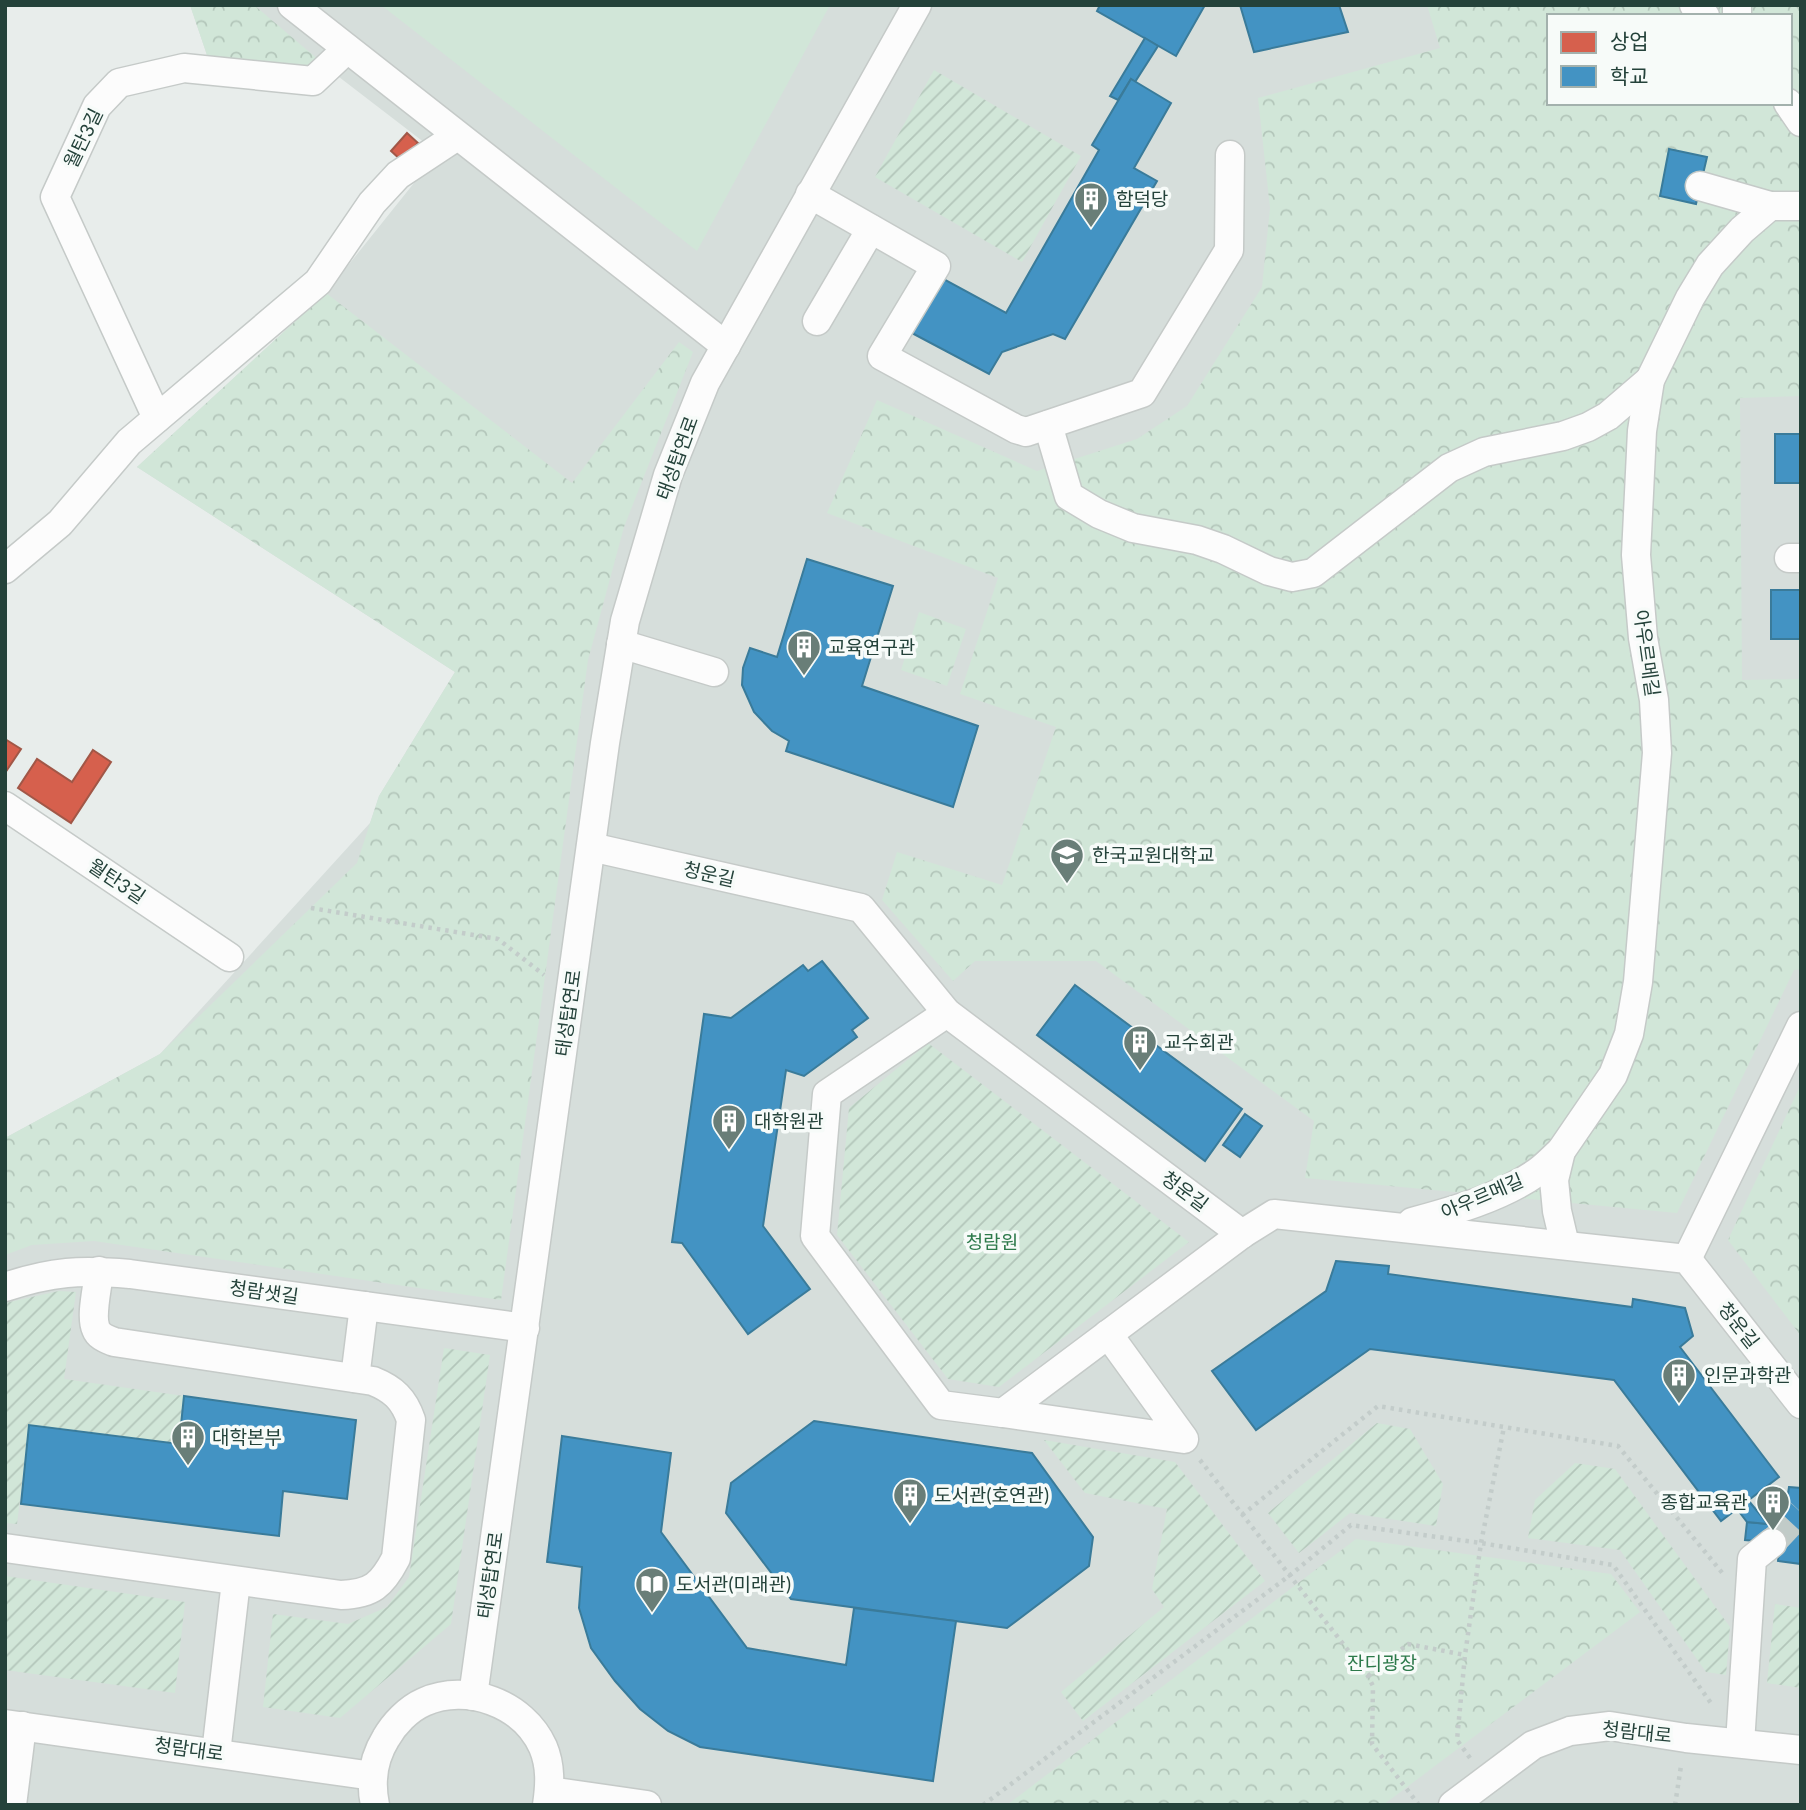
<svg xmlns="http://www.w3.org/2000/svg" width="1806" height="1810" font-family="Lato,'Noto Sans KR',sans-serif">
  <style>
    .built { fill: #d6dedb; fill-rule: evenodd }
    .grass { fill: #d1e6d8 }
    .forest { fill: url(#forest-crowns); fill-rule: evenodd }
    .garden { fill: url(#garden-furrows) }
    .shops { fill: #d6604d; stroke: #a15747; stroke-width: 2 }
    .schools { fill: #4393c3; stroke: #3a7b9a; stroke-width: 2 }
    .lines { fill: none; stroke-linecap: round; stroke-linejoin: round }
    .minor-tunnel { stroke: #c1cbc8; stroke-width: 28; stroke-dasharray: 28 14; stroke-linecap: butt }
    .minor-casing { stroke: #c5cac8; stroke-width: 31 }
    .path { stroke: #c3ccca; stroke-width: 4.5; stroke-dasharray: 3.5 5; stroke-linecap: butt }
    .minor { stroke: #fcfcfc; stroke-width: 28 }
    .labels { text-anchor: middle; stroke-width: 7; stroke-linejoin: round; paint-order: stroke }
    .street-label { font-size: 19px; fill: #24423a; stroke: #f7fbf9 }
    .poi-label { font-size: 19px; fill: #24423a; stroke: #f7fbf9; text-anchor: start }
    .park-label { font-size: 19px; fill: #2d7a4b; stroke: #f7fbf9 }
  </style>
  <defs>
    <pattern id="forest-crowns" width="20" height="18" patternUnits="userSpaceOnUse" patternTransform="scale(1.75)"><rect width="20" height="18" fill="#d1e6d8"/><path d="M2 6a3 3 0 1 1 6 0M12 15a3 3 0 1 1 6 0" fill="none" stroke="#b3c6ba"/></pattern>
    <pattern id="garden-furrows" width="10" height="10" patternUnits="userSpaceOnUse" patternTransform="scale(1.75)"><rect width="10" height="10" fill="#d1e6d8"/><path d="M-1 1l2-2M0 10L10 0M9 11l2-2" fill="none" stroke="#b3c6ba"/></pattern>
  </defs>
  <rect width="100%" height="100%" fill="#e8edeb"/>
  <path class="built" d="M190,5H1801V1805H5V1138L160,1054L370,823L379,796L455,672L137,467L326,293L438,153L326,67L208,58ZM1549,16H1790V103H1549Z"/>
  <polygon class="grass" points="381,5 830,5 697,251"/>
  <g class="forest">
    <polygon points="190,5 254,5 327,67 208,58"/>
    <path d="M1427,5H1801V396L1740,398L1742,680L1801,679V969L1794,970L1677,1213L1305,1178L1314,1121L1096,961H975L953,981L882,900L897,852L1002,885L1056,727L960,694L998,578L827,513L877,400L1037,471L1137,439L1187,406L1262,287L1270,208L1258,98L1440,48ZM1549,16H1790V103H1549Z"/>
    <polygon points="326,293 572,483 679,342 693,352 624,527 588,660 501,1300 94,1241 32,1245 5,1255 5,1138 160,1054 357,863 379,796 455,672 137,467"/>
    <polygon points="919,612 966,629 947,686 901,670"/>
    <polygon points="1801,1084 1801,1336 1728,1240"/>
    <polygon points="1356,1539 1611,1574 1640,1612 1383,1805 1007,1805"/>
  </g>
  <g class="garden">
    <polygon points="934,70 1081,156 1022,262 875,177"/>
    <polygon points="928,1043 1189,1242 999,1387 948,1379 837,1235 849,1108"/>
    <polygon points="59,1291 76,1292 64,1379 184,1396 179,1444 29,1425 17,1524 5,1523 5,1303"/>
    <polygon points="444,1348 490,1355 451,1624 340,1718 263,1707 273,1614 348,1624 387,1607 409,1577"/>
    <polygon points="1377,1423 1410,1429 1443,1484 1436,1526 1350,1513 1299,1553 1268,1513"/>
    <polygon points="1044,1440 1175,1462 1265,1581 1083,1721 1061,1692 1164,1607 1152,1589 1167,1509 1085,1493"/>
    <polygon points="1575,1463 1615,1469 1730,1627 1726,1675 1706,1672 1620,1550 1528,1538 1535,1500"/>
    <polygon points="5,1576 185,1602 175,1693 5,1670"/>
    <polygon points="1775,1604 1801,1608 1801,1688 1767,1683"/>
  </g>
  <g class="shops">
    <polygon points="407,133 418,143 402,161 391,151"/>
    <polygon points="5,739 21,749 5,773"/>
    <polygon points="93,750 111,762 71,823 18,788 37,759 72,782"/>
  </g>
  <g class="schools">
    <polygon points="1100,5 1205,5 1176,56 1097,11"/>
    <polygon points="1240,5 1339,5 1348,32 1254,52"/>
    <polygon points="1145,38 1158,46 1135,82 1131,79 1118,100 1110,96"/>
    <polygon points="1131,79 1171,103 1134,168 1157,181 1065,339 1053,334 1002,352 989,374 910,332 940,277 1006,313 1099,150 1092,145"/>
    <polygon points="1669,149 1707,157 1696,204 1660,196"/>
    <rect x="1775" y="434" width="26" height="49"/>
    <polygon points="807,559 893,586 862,686 978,726 953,807 786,751 789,741 772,731 754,712 742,685 743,668 750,648 777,657"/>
    <rect x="1771" y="590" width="30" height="49"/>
    <polygon points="822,961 868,1018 852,1030 857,1037 804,1076 786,1070 763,1226 810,1289 748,1334 682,1243 672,1242 704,1014 731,1018 803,965 808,971"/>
    <polygon points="1075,985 1242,1109 1205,1161 1037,1035"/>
    <polygon points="1245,1114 1262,1126 1240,1157 1223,1145"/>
    <polygon points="1336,1261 1389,1266 1388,1274 1632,1307 1633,1299 1685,1308 1693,1336 1680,1347 1779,1477 1721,1521 1614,1380 1370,1349 1256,1430 1212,1371 1326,1291"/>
    <polygon points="184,1396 356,1420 347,1499 283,1491 279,1536 21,1504 29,1425 179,1444"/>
    <polygon points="814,1421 1032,1453 1093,1537 1089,1566 1007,1628 791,1599 726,1513 731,1483"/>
    <polygon points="562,1436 671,1453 661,1532 747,1648 846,1665 854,1608 956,1621 933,1781 700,1747 668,1731 640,1709 615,1681 591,1648 579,1608 582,1567 547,1562"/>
    <polygon points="1789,1487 1801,1488 1801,1564 1778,1561 1780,1543 1745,1540 1747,1522 1768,1524 1770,1498 1787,1500"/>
    <polygon points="1748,1500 1768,1524 1747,1522 1737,1509"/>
  </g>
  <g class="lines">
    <polyline class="minor-tunnel" points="1772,1543 1801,1512"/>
    <g class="minor-casing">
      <g id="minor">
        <polyline points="292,5 726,346"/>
        <polyline points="1694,5 1705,16"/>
        <polyline points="1737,5 1737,16"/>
        <polyline points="1788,103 1801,122"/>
        <polyline points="1700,186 1770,206"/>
        <polyline points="810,194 936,266 882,356 1016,429 1026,432 1142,393 1229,250 1230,155"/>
        <polyline points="817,321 871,229"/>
        <polyline points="157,418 55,197 97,106 119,83 184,68 313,81 347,49"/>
        <polyline points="1048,425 1069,496 1099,514 1133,528 1197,540 1223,549 1269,571 1292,577 1313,573 1449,468 1484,452 1563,436 1588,427 1608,416 1650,380"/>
        <polyline points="1789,558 1801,558"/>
        <polyline points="5,569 60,523 129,442 318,282 372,203 398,175 457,136"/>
        <polyline points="621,644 714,672"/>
        <polyline points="5,806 229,957"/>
        <polyline points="591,847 861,908 947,1013 1242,1234"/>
        <polyline points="947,1013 827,1094 815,1236 941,1405 1003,1413 1242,1234 1274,1214 1687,1259 1801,1404"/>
        <path d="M1412,1222C1453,1211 1500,1198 1536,1173C1545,1167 1553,1158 1561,1151"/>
        <polyline points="1565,1245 1557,1211 1554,1180 1561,1151 1613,1075 1629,1034 1638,982 1657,753 1654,700 1643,638 1636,555 1642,431 1650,380 1690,298 1710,265 1742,230 1770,206 1801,206"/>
        <polyline points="1687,1259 1801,1026"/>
        <path d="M5,1287C53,1271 80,1270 130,1274L525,1328"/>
        <polyline points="355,1378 364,1306"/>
        <polyline points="1003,1413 1184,1439 1108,1334"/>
        <path d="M5,1548L341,1595C372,1594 382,1585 396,1558L411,1420C404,1399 393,1389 373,1381L114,1342C107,1339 99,1337 96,1329C90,1316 98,1286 99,1271"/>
        <polyline points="473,1696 605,743 625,621 668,475 705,383 917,5"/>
        <polyline points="5,1724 373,1776"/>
        <polyline points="1740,1743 1752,1559 1772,1543"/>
        <polyline points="216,1753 236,1581"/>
        <polyline points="549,1791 647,1805"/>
        <polyline points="12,1805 22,1726"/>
        <path d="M375,1805C370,1781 373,1759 386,1738C394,1724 408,1709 424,1702C467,1683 523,1703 543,1747C551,1766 550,1785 547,1805"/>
        <polyline points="1453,1805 1533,1745 1570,1731 1610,1726 1686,1738 1801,1750"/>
      </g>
    </g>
    <g class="path">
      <polyline points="311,908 498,939 544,975"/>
      <polyline points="1200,1460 1368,1676 1373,1686 1372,1744 1419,1805"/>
      <polyline points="1242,1515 1378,1406 1618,1446 1724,1575"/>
      <polyline points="1368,1676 1408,1644 1465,1655"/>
      <polyline points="1470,1758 1457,1740 1465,1655 1481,1543 1504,1427"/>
      <polyline points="983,1805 1289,1576 1351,1525 1481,1543 1613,1565 1713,1706"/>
      <polyline points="1675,1805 1681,1766"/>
    </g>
    <use href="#minor" class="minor"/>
  </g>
  <defs>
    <g id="building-pin" transform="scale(1.75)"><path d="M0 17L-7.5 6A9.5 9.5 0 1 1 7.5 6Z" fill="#697e78" stroke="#f7fbf9"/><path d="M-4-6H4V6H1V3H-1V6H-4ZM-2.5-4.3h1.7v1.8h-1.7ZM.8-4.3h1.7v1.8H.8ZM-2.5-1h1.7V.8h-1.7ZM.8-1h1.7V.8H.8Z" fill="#fff"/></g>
    <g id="university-pin" transform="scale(1.75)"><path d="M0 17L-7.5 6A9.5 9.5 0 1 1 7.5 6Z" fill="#697e78" stroke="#f7fbf9"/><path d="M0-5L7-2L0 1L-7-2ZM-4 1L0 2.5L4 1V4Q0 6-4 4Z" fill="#fff"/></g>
    <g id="library-pin" transform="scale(1.75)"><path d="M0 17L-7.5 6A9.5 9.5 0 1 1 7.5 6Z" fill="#697e78" stroke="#f7fbf9"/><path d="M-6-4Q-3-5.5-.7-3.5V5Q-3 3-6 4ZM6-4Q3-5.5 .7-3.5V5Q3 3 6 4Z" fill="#fff"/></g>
  </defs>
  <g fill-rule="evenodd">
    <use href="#building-pin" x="1091" y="199"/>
    <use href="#building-pin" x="804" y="647"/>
    <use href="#university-pin" x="1067" y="855"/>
    <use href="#building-pin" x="1140" y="1042"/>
    <use href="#building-pin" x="729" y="1121"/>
    <use href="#building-pin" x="1679" y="1375"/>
    <use href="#building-pin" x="188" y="1437"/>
    <use href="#building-pin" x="910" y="1495"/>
    <use href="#building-pin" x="1773" y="1502"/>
    <use href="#library-pin" x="652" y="1584"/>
  </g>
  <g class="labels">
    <g class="street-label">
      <text transform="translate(83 138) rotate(-64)" y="7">월탄3길</text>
      <text transform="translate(677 458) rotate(-70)" y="7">태성탑연로</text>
      <text transform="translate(1647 653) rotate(82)" y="7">아우르메길</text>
      <text transform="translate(709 874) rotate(13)" y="7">청운길</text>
      <text transform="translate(117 881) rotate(34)" y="7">월탄3길</text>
      <text transform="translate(568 1013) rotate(-82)" y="7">태성탑연로</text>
      <text transform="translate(1185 1191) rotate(37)" y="7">청운길</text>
      <text transform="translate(1482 1196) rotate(-23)" y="7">아우르메길</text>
      <text transform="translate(264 1292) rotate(8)" y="7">청람샛길</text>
      <text transform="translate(1739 1325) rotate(52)" y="7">청운길</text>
      <text transform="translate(490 1575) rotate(-82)" y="7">태성탑연로</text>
      <text transform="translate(1637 1732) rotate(6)" y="7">청람대로</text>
      <text transform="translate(189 1749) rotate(8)" y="7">청람대로</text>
    </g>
    <g class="poi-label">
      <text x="1116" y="206">함덕당</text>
      <text x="828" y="654">교육연구관</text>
      <text x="1092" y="862">한국교원대학교</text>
      <text x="1164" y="1049">교수회관</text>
      <text x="754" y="1128">대학원관</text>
      <text x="1704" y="1382">인문과학관</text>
      <text x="212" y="1444">대학본부</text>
      <text x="934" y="1502">도서관(호연관)</text>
      <text x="1748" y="1509" text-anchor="end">종합교육관</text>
      <text x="676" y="1591">도서관(미래관)</text>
    </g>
    <g class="park-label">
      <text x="992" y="1249">청람원</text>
      <text x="1382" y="1670">잔디광장</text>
    </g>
  </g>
  <rect width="1806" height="1810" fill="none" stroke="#24423a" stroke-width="14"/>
  <rect x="1547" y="14" width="245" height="91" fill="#f7fbf9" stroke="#a3b1ad" stroke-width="2"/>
  <rect x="1561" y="32" width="35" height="21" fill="#d6604d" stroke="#a3b1ad" stroke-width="2"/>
  <text x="1610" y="49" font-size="21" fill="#24423a">상업</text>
  <rect x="1561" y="66" width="35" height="21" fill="#4393c3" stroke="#a3b1ad" stroke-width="2"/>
  <text x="1610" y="84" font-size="21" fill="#24423a">학교</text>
</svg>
